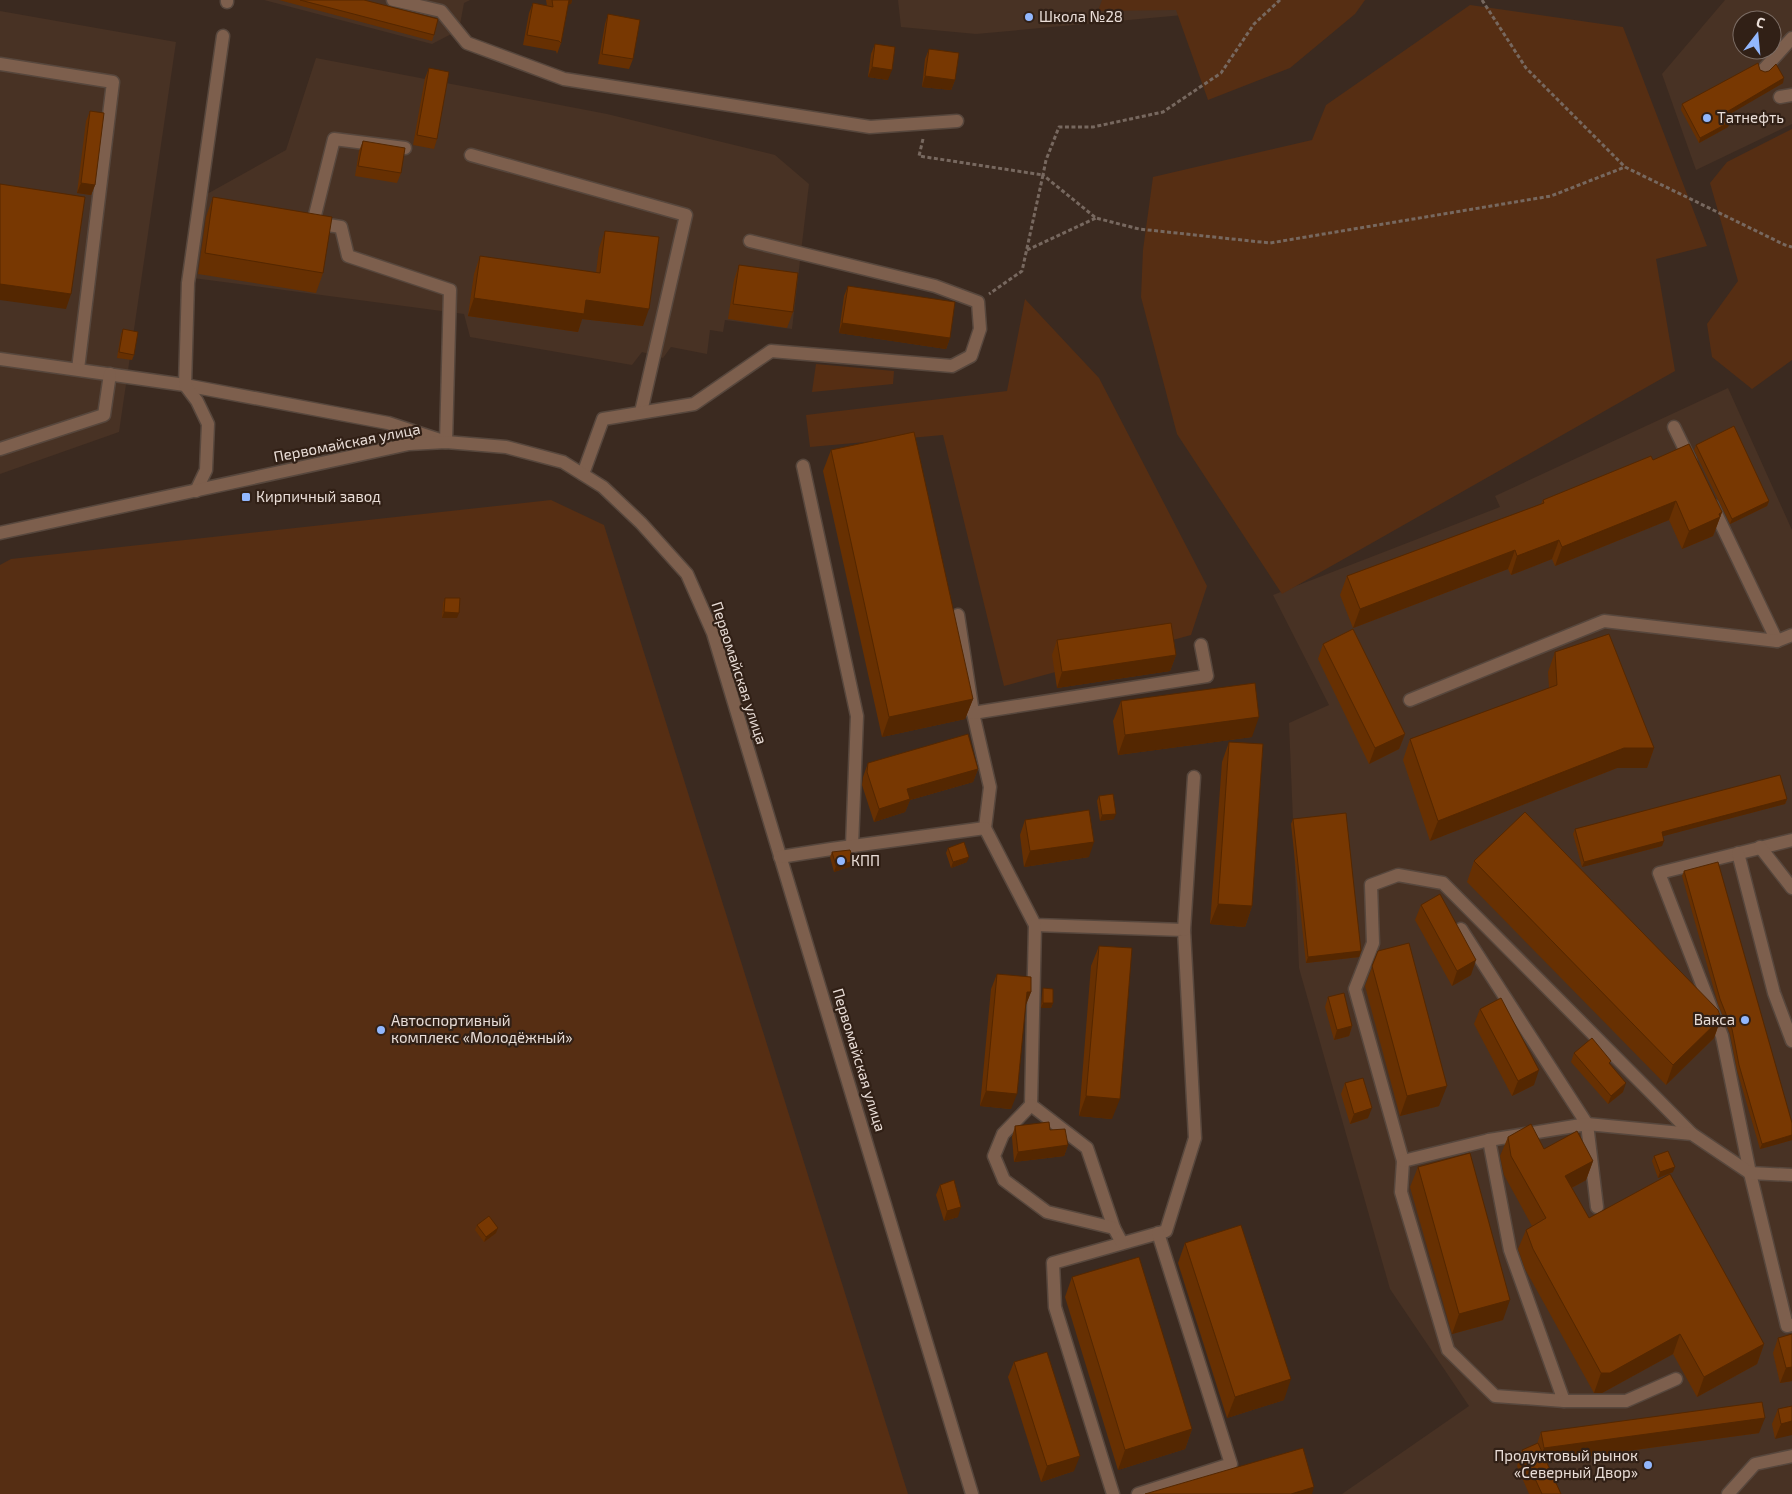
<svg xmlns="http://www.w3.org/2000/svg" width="1792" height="1494" font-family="'Exo 2',sans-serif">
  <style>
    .built { fill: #483224; fill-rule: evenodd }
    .green { fill: #562e13 }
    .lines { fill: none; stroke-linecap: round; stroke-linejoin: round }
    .minor-casing { stroke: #57473d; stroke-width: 15 }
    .path { stroke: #77685f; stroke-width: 3; stroke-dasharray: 4 2.5; stroke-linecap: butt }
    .minor { stroke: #7d5f4d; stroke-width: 12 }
    .wall { fill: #673002 }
    .shaded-wall { fill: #542701 }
    .building { fill: #783802; stroke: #542701 }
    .poi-dot { fill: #92b7fd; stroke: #312016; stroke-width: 2 }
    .labels { text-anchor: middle; stroke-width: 4.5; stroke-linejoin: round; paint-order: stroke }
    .poi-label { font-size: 15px; fill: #eaded8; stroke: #312016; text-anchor: start }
    .street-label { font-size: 15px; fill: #eaded8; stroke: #312016 }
  </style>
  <rect width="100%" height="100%" fill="#3b2a20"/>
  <g class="built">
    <polygon points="264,0 470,0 464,3 459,30 432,44"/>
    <polygon points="898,0 1270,0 1271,7 976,34 901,27"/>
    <path d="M1725,0H1792V124L1696,170L1662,74ZM1742,20H1772V50H1742Z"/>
    <polygon points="0,11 176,42 119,432 0,474"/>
    <polygon points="316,58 607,114 775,155 809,184 792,329 725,320 723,332 710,330 707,354 671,347 663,358 642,352 632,365 470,337 464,314 193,278 207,194 286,150"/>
    <polygon points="1728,388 1792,530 1792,1494 1342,1494 1469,1406 1390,1289 1299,968 1289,723 1329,705 1273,595 1500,507 1495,496"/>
  </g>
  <g class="green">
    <polygon points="1102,0 1365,0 1355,14 1290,68 1208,100 1176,10 1098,11"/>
    <polygon points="1470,5 1623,27 1707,246 1656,259 1675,371 1282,594 1177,434 1141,297 1143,250 1153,177 1312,140 1326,105"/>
    <polygon points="1792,129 1792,360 1752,389 1712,357 1707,324 1738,281 1710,183 1727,162"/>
    <polygon points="1025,299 1099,378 1207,586 1191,635 1004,686 943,435 810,447 806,415 1007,391"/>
    <polygon points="816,364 894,371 893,384 812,392"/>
    <polygon points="551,500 604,525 908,1494 0,1494 0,565 11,559"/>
  </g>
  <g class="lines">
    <g class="minor-casing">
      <g id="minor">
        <polyline points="393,0 441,11 467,43 564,79 870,127 957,121"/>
        <polyline points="227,2 227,0"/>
        <polyline points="0,64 113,82 78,369"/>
        <polyline points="1764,69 1792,38"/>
        <polyline points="1780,97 1792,95"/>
        <polyline points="471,155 686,215 641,412"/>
        <polyline points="313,223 334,139 405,148"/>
        <polyline points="0,359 185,385 388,423 446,442 450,290 348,256 341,227 315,223"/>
        <polyline points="1674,427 1690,460"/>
        <polyline points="0,449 104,415 110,374"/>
        <polyline points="803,466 857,716 852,846"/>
        <polyline points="583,474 603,419 694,404 771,351 952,366 971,356 980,329 978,302 935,286 750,241"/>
        <polyline points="196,491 206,470 208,424 197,401 185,385 188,283 223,36"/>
        <polyline points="1712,505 1777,641"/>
        <polyline points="0,533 409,444 446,442 506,447 563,462 603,487 641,523 687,574 713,633 972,1494"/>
        <polyline points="958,615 973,713 990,787 985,828"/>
        <polyline points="1410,700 1604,621 1777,641 1792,635"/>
        <polyline points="973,713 1207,676 1201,645"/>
        <polyline points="1792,840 1659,873 1722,1036 1750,1173 1787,1326 1792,1325"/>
        <polyline points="1760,847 1792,888"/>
        <polyline points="1738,853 1774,993 1792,1041"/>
        <polyline points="780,857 831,849 985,828 1035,925 1184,930 1195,1138 1166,1231 1053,1263 1055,1307 1113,1494"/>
        <polyline points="1035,925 1031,1105 1087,1148 1114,1228 1122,1243"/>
        <polyline points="1461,929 1587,1124 1597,1207"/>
        <polyline points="1184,930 1194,777"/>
        <polyline points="1031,1105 1003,1134 994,1156 1004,1180 1047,1212 1114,1228"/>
        <polyline points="1489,1140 1510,1250 1564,1401 1495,1396 1448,1350 1401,1192 1403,1161 1355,989 1373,943 1371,885 1398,875 1443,883 1692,1134"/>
        <polyline points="1403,1161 1489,1140 1587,1124 1692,1134 1750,1173 1792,1175"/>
        <polyline points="1564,1401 1626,1401 1676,1379"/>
        <polyline points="1138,1494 1231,1464 1158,1233"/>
        <polyline points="1728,1494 1755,1464 1792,1456"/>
      </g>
    </g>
    <g class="path">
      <polyline points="1280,0 1254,24 1221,73 1163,112 1093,127 1059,127 1046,160 1043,175 1096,218 1139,229 1270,243 1551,196 1625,167"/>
      <polyline points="1482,0 1526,68 1625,167 1785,245 1792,247"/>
      <polyline points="923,139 919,156 1043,175 1022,271 989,294"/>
      <polyline points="1027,250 1096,218"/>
    </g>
    <use href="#minor" class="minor"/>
  </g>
  <g class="wall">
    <polygon points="279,0 364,0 434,35 432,41"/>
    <polygon points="546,0 572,0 571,4 568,4 561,43 557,54 556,51 523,45 529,13 533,3 547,6"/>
    <polygon points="608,14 633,59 629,69 598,64 605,24"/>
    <polygon points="875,44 888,80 868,77 871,54"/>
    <polygon points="929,49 955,80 951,90 922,87 925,59"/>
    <polygon points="429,68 437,139 434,149 413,145 425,78"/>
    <polygon points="1760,70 1783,83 1726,116 1730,122 1728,127 1699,143 1681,110 1682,104"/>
    <polygon points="90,111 95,185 91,195 77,193 86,121"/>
    <polygon points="363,141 401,173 397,183 355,176 359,151"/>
    <polygon points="213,197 323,273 316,293 198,274 206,217"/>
    <polygon points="605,231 643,326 582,319 578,332 468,316 474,274 480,256 596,273 599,248"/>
    <polygon points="739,265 793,312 787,328 728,319 734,280"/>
    <polygon points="848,286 950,338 946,349 839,333 844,296"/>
    <polygon points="123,329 134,355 132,360 117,358 121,334"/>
    <polygon points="1696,445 1769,501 1767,506 1730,524 1694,450"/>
    <polygon points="831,450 973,699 965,719 882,737 823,471"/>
    <polygon points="1653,460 1722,512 1713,536 1682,549 1669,520 1555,566 1552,559 1511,575 1508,569 1353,628 1340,595 1347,576 1541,504 1543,500"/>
    <polygon points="445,598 457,618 442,618 443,603"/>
    <polygon points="1057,640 1176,655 1170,671 1057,688 1052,655"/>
    <polygon points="1323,644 1405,734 1399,749 1369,764 1318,659"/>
    <polygon points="1555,652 1654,748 1647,768 1617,768 1430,841 1403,760 1410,739 1549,688 1548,672"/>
    <polygon points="1121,701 1252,737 1118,755 1113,721"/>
    <polygon points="1229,742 1252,906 1245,927 1210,924 1222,762"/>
    <polygon points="868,763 978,769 973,782 910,800 905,812 874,822 862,785 863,777"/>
    <polygon points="1099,796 1114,819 1100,821 1097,801"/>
    <polygon points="1787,799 1785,804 1663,836 1662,846 1582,867 1573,834 1575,829"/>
    <polygon points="1293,819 1361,951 1359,957 1306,963 1291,824"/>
    <polygon points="1025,820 1089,857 1024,867 1020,835"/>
    <polygon points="948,848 967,862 951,868 946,853"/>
    <polygon points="832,852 854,861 852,866 834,872 830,857"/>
    <polygon points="1474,861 1721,1018 1714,1038 1666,1085 1467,882"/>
    <polygon points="1684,871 1792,1123 1792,1140 1760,1149 1737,1070 1730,1034 1718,1004 1682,876"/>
    <polygon points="1421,905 1471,975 1452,986 1415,920"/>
    <polygon points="1099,946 1112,1119 1079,1116 1091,966"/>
    <polygon points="1378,951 1439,1106 1400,1116 1365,986"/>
    <polygon points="997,974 1031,992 1025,1007 1011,1109 980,1106 991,989"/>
    <polygon points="1043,988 1053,1003 1051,1008 1041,1008 1042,994"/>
    <polygon points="1328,997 1352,1026 1349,1036 1334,1040 1325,1007"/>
    <polygon points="1480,1009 1534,1085 1512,1096 1474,1024"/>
    <polygon points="1574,1053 1623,1092 1608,1104 1571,1062"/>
    <polygon points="1345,1083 1368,1118 1350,1124 1341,1094"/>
    <polygon points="1015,1126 1050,1130 1068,1145 1064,1156 1014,1162 1012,1137"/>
    <polygon points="1508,1137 1544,1149 1593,1161 1586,1180 1572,1188 1589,1218 1764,1344 1757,1364 1697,1397 1673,1354 1602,1393 1594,1393 1525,1269 1518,1249 1526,1230 1532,1226 1504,1175 1500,1156"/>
    <polygon points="1654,1156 1673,1172 1658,1178 1652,1161"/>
    <polygon points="1418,1167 1503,1320 1452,1334 1410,1187"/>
    <polygon points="940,1185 958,1217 944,1221 936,1195"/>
    <polygon points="477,1225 496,1233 484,1242 475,1230"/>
    <polygon points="1185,1243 1284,1400 1227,1418 1178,1263"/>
    <polygon points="1072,1277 1192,1429 1185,1449 1118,1470 1065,1297"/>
    <polygon points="1792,1334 1792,1381 1780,1383 1773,1353 1778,1338"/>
    <polygon points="1014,1362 1074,1471 1041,1482 1008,1377"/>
    <polygon points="1792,1406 1775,1439 1772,1424 1778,1409"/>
    <polygon points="1541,1432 1759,1433 1547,1462 1561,1494 1529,1494 1517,1466 1522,1450 1537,1444"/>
  </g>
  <g class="shaded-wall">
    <polygon points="568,0 572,0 571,4 566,5"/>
    <polygon points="872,67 892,70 888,80 868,77"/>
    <polygon points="925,76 955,80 951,90 922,87"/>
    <polygon points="1784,78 1783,83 1723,118 1725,113"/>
    <polygon points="1730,122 1728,127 1699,143 1700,138"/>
    <polygon points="81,183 95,185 91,195 77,193"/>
    <polygon points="0,284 71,294 66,309 0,300"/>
    <polygon points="474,298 586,300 649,309 643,326 582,319 578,332 468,316"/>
    <polygon points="842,323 950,338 946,349 839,333"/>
    <polygon points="1676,501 1669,520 1555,566 1562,547"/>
    <polygon points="1769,501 1767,506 1730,524 1732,519"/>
    <polygon points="1722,512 1713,536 1682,549 1689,531"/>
    <polygon points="1559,540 1552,559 1511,575 1517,556"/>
    <polygon points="1515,550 1508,569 1353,628 1360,609"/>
    <polygon points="444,612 459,613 457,618 442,618"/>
    <polygon points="1176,655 1170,671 1057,688 1062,672"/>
    <polygon points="973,699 965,719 882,737 889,717"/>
    <polygon points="1259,717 1252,737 1118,755 1125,735"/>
    <polygon points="1405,734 1399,749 1369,764 1375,748"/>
    <polygon points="1624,748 1654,748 1647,768 1617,768 1430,841 1438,821"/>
    <polygon points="978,769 973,782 910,800 905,812 874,822 879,809 907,789"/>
    <polygon points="1787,799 1785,804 1660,837 1662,832"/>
    <polygon points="1116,814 1114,819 1100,821 1102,815"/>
    <polygon points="1664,841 1662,846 1582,867 1584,862"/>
    <polygon points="1094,842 1089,857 1024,867 1030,851"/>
    <polygon points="969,857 967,862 951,868 953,862"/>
    <polygon points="854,861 852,866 834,872 836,866"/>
    <polygon points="1218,904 1252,906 1245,927 1210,924"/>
    <polygon points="1361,951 1359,957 1306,963 1308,957"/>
    <polygon points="1476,960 1471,975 1452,986 1457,971"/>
    <polygon points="1027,992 1031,992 1025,1007"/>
    <polygon points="1043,1003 1053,1003 1051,1008 1041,1008"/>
    <polygon points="1721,1018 1714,1038 1666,1085 1673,1065"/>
    <polygon points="1352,1026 1349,1036 1334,1040 1337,1030"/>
    <polygon points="1539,1070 1534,1085 1512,1096 1518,1081"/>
    <polygon points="1626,1083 1623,1092 1608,1104 1611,1096"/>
    <polygon points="1447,1086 1439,1106 1400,1116 1407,1096"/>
    <polygon points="986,1091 1017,1094 1011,1109 980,1106"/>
    <polygon points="1086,1096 1120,1099 1112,1119 1079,1116"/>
    <polygon points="1372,1108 1368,1118 1350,1124 1354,1114"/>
    <polygon points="1792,1135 1792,1140 1760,1149 1762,1144"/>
    <polygon points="1068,1145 1064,1156 1014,1162 1018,1152"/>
    <polygon points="1593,1161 1586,1180 1558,1195 1565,1176"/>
    <polygon points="1675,1167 1673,1172 1658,1178 1660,1172"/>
    <polygon points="961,1207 958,1217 944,1221 947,1211"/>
    <polygon points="498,1228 496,1233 484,1242 486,1237"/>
    <polygon points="1510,1300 1503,1320 1452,1334 1459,1314"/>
    <polygon points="1680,1334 1673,1354 1602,1393 1594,1393 1601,1373"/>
    <polygon points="1764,1344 1757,1364 1697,1397 1704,1377"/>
    <polygon points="1792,1367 1792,1381 1780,1383 1786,1368"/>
    <polygon points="1291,1379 1284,1400 1227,1418 1235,1397"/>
    <polygon points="1765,1418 1759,1433 1538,1463 1544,1448"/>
    <polygon points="1792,1421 1792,1435 1775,1439 1781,1424"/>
    <polygon points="1192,1429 1185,1449 1118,1470 1125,1450"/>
    <polygon points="1080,1456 1074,1471 1041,1482 1047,1466"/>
    <polygon points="1314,1487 1312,1494 1291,1494"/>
  </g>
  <g class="building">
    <polygon points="300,0 364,0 438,19 434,35"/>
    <polygon points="552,0 569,0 561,43 559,41 527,35 533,3 553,7"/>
    <polygon points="608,14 640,20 633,59 602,54"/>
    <polygon points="875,44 895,47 892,70 872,67"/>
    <polygon points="929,49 959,53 955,80 925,76"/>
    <polygon points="1758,63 1760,70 1765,72 1769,71 1776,64 1784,78 1725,113 1730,122 1700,138 1682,104"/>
    <polygon points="429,68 449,72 437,139 417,135"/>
    <polygon points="90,111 104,113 95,185 81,183"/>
    <polygon points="363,141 405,148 401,173 358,166"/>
    <polygon points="0,184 85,197 71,294 0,284"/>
    <polygon points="213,197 332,217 323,273 205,253"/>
    <polygon points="605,231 659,237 649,309 586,300 584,314 474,298 480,256 600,273"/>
    <polygon points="739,265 798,273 793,312 733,304"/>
    <polygon points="848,286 955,302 950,338 842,323"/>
    <polygon points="123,329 138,332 134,355 119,352"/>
    <polygon points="1734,426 1769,501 1732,519 1696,445"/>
    <polygon points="914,432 973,699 889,717 831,450"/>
    <polygon points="1689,444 1722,512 1719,514 1720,517 1689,531 1676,501 1562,547 1559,540 1517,556 1515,550 1360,609 1347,576 1544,503 1543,500 1651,456 1653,460"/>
    <polygon points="445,598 460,598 459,613 444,612"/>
    <polygon points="1171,623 1176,655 1062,672 1057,640"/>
    <polygon points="1353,629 1405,734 1375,748 1323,644"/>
    <polygon points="1609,634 1654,748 1624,748 1438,821 1410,739 1557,685 1555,652"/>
    <polygon points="1255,683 1259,717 1125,735 1121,701"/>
    <polygon points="968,734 978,769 907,789 910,799 879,809 867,772 868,763"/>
    <polygon points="1229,742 1263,744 1252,906 1218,904"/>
    <polygon points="1780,775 1787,799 1662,832 1664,841 1584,862 1575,829"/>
    <polygon points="1113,794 1116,814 1102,815 1099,796"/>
    <polygon points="1089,810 1094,842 1030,851 1025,820"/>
    <polygon points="1525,812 1718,1010 1721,1018 1673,1065 1474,861"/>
    <polygon points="1346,813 1361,951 1308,957 1293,819"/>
    <polygon points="964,842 969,857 953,862 948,848"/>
    <polygon points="850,850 854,861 836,866 832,852"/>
    <polygon points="1718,862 1792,1123 1792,1135 1762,1144 1739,1065 1732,1029 1720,999 1684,871"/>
    <polygon points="1440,894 1476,960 1457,971 1421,905"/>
    <polygon points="1409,943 1447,1086 1407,1096 1372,966 1378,951"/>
    <polygon points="1099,946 1132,948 1120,1099 1086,1096"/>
    <polygon points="997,974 1031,977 1031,992 1027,992 1017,1094 986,1091"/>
    <polygon points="1043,988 1053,989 1053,1003 1043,1003"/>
    <polygon points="1344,993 1352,1026 1337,1030 1328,997"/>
    <polygon points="1501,998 1539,1070 1518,1081 1480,1009"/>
    <polygon points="1592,1038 1611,1061 1609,1063 1626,1083 1611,1096 1574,1053"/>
    <polygon points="1363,1078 1372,1108 1354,1114 1345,1083"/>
    <polygon points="1049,1122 1050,1130 1065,1129 1068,1145 1018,1152 1015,1126"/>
    <polygon points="1531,1124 1544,1149 1577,1131 1593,1161 1565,1176 1589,1218 1670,1174 1764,1344 1704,1377 1680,1334 1610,1373 1601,1373 1533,1249 1526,1230 1546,1218 1511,1156 1508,1137"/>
    <polygon points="1668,1151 1675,1167 1660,1172 1654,1156"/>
    <polygon points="1470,1153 1510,1300 1459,1314 1418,1167"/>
    <polygon points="954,1180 961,1207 947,1211 940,1185"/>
    <polygon points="489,1216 498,1228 486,1237 477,1225"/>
    <polygon points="1241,1225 1291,1379 1235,1397 1185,1243"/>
    <polygon points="1139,1257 1192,1429 1125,1450 1072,1277"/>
    <polygon points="1792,1334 1792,1367 1786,1368 1778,1338"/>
    <polygon points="1047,1352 1080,1456 1047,1466 1014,1362"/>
    <polygon points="1762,1402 1765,1418 1544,1448 1541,1432"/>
    <polygon points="1792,1406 1792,1421 1781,1424 1778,1409"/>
    <polygon points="1538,1443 1561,1494 1542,1494 1522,1450"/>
    <polygon points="1303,1448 1314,1487 1291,1494 1145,1494"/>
  </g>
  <g class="poi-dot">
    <circle cx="1029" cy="17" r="5"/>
    <circle cx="1707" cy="118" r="5"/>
    <rect x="241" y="492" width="10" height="10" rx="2.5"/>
    <circle cx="841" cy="861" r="5"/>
    <circle cx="1745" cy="1020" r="5"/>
    <circle cx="381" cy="1030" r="5"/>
    <circle cx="1648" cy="1465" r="5"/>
  </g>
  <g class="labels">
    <g class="poi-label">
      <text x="1039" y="22">Школа №28</text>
      <text x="1717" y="123">Татнефть</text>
      <text x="256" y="502">Кирпичный завод</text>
      <text x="851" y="866">КПП</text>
      <text x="1735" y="1025" text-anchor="end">Вакса</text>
      <text x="391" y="1026">Автоспортивный<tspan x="391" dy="17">комплекс «Молодёжный»</tspan></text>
      <text x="1638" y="1461" text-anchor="end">Продуктовый рынок<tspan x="1638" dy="17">«Северный Двор»</tspan></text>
    </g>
    <g class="street-label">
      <text transform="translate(347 443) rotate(-11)" y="5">Первомайская улица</text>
      <text transform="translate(739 673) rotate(72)" y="5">Первомайская улица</text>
      <text transform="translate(859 1060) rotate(73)" y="5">Первомайская улица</text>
    </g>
  </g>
  <g transform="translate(1757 35) rotate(16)"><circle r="24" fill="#312016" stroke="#7b6c64"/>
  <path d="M0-4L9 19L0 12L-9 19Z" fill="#92b7fd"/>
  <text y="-8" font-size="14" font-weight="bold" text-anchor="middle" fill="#eaded8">С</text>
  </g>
</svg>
